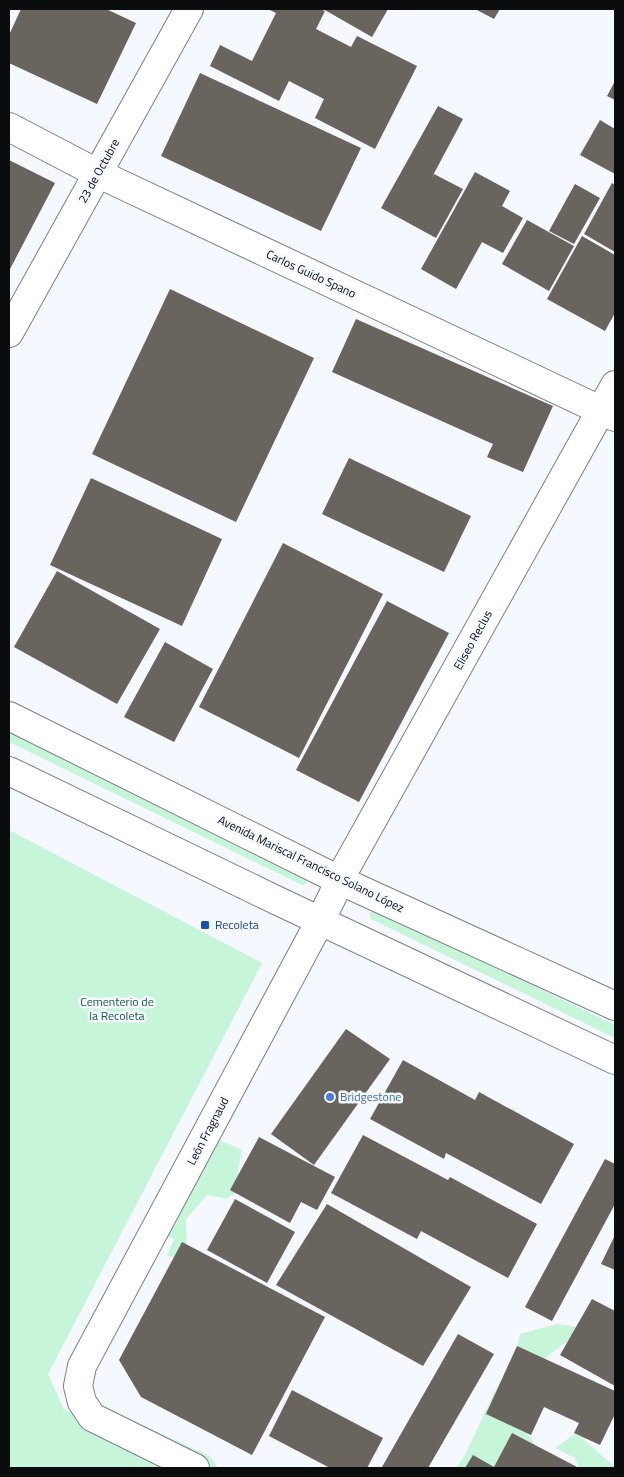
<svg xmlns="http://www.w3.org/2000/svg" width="624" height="1477" font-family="'Titillium Web',sans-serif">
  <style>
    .green { fill: #c6f5da }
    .building { fill: #69645e }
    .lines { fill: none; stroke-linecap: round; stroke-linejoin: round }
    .minor-casing { stroke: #7c8087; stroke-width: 30 }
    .major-casing { stroke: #7c8087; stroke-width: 30 }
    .highway-casing { stroke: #7c8087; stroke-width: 30 }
    .minor { stroke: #fff; stroke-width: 28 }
    .major { stroke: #fff; stroke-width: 28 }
    .highway { stroke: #fff; stroke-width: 28 }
    .transit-dot { fill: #1a4fb4; stroke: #f5f8ff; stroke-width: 2 }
    .shop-dot { fill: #3f7fe0; stroke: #f5f8ff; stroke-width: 2 }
    .labels { text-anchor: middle; stroke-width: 5; stroke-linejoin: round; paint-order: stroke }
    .street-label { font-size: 12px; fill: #0b0c0e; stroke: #f5f8ff }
    .transit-label { font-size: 12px; fill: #164399; stroke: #f5f8ff; text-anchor: start }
    .park-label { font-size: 12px; fill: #15593c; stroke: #f5f8ff }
    .shop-label { font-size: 12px; fill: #366cbe; stroke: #f5f8ff; text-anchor: start }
  </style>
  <rect width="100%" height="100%" fill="#f5f8ff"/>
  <g class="green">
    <polygon points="9,732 306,877 307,879 306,884 302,885 9,742"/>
    <polygon points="9,830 262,963 48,1374 63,1408 99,1432 144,1426 210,1456 218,1468 9,1468"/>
    <polygon points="373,910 376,910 615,1025 615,1038 371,919 369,914"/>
    <polygon points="217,1139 242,1150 238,1170 241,1188 227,1199 207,1195 186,1219 187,1262 167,1255 174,1239 155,1232"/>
    <polygon points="558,1324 584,1328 530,1370 511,1409 535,1445 492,1468 456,1468 465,1455 494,1393 515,1356 520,1334"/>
    <polygon points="576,1433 615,1467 615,1468 579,1468 575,1458 555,1448"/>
  </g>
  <g class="building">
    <polygon points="21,9 106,9 136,23 97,104 9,63 9,35"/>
    <polygon points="268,9 320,9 325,11 316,29 351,47 357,36 417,66 375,149 315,118 324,99 289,81 279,101 210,66 220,45 252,61 276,13"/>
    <polygon points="323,9 388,9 372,37"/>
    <polygon points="475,9 500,9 494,19"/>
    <polygon points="200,73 361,148 321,231 161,156"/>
    <polygon points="615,81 615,100 607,96"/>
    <polygon points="438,106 463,119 431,179 434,174 463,189 436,238 381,208"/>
    <polygon points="600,120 615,129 615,174 580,155"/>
    <polygon points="9,160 55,183 9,271"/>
    <polygon points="475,172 510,191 502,206 523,218 503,253 482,242 456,289 421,269"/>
    <polygon points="612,183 615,185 615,252 584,234"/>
    <polygon points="575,184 600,198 574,244 549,231"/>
    <polygon points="527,220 574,246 549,291 502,264"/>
    <polygon points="582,236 615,255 615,313 605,331 547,299"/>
    <polygon points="170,289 314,358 236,522 92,454"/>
    <polygon points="356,319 553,406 523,472 487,457 493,444 332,372"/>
    <polygon points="349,458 471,516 444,572 322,514"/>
    <polygon points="91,478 222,539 182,626 50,565"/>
    <polygon points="283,543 383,594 299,758 199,707"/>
    <polygon points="57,571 160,629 117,704 14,647"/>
    <polygon points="387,601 449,633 359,802 296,770"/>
    <polygon points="165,642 213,669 174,742 124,717"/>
    <polygon points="346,1029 390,1059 314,1165 271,1134"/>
    <polygon points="403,1060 475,1100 479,1092 574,1144 541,1204 446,1153 444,1159 370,1119"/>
    <polygon points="363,1135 448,1180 450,1177 537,1224 508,1278 421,1231 417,1239 331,1193"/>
    <polygon points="259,1137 335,1177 317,1210 301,1202 290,1223 230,1190"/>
    <polygon points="605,1159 615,1164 615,1204 552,1321 525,1307"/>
    <polygon points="235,1199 295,1232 267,1283 207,1250"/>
    <polygon points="327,1204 471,1287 423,1366 276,1285"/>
    <polygon points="615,1235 615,1270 601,1264"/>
    <polygon points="182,1242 325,1317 252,1455 141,1397 119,1360"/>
    <polygon points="592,1299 615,1311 615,1386 560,1355"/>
    <polygon points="458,1334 494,1354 428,1468 385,1468 382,1467"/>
    <polygon points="517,1346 615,1391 615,1414 600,1445 574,1433 579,1423 544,1407 531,1435 486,1414"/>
    <polygon points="292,1390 383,1438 367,1468 330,1468 269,1436"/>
    <polygon points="512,1433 579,1468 465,1468 473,1455 494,1467"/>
  </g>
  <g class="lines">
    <g class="minor-casing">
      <g id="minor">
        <polyline points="9,333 189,9"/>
        <polyline points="195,1468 92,1417 82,1402 78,1386 82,1366 320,921"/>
      </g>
    </g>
    <g class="major-casing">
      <g id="major">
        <polyline points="9,127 97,173 615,417"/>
        <polyline points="320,921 333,895 339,880 615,385"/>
      </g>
    </g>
    <g class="highway-casing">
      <g id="highway">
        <polyline points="9,716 339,880 615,1006"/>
        <polyline points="9,771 278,901 615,1060"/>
      </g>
    </g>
    <use href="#minor" class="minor"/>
    <use href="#major" class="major"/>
    <use href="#highway" class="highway"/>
  </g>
  <rect class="transit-dot" x="200" y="920" width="10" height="10" rx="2.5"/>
  <circle class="shop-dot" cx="330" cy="1097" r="5"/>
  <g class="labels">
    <g class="street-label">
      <text transform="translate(99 171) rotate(-61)" y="4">23 de Octubre</text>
      <text transform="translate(311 274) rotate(25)" y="4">Carlos Guido Spano</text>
      <text transform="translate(473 640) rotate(-61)" y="4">Eliseo Reclus</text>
      <text transform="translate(311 864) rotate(26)" y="4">Avenida Mariscal Francisco Solano López</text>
      <text transform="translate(208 1131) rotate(-62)" y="4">León Fragnaud</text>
    </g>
    <g class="transit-label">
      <text x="215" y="929">Recoleta</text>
    </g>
    <g class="park-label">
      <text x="117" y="1006">Cementerio de<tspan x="117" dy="14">la Recoleta</tspan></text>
    </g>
    <g class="shop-label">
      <text x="340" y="1101">Bridgestone</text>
    </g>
  </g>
  <rect width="624" height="1477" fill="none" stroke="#0b0c0e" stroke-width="20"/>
</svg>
